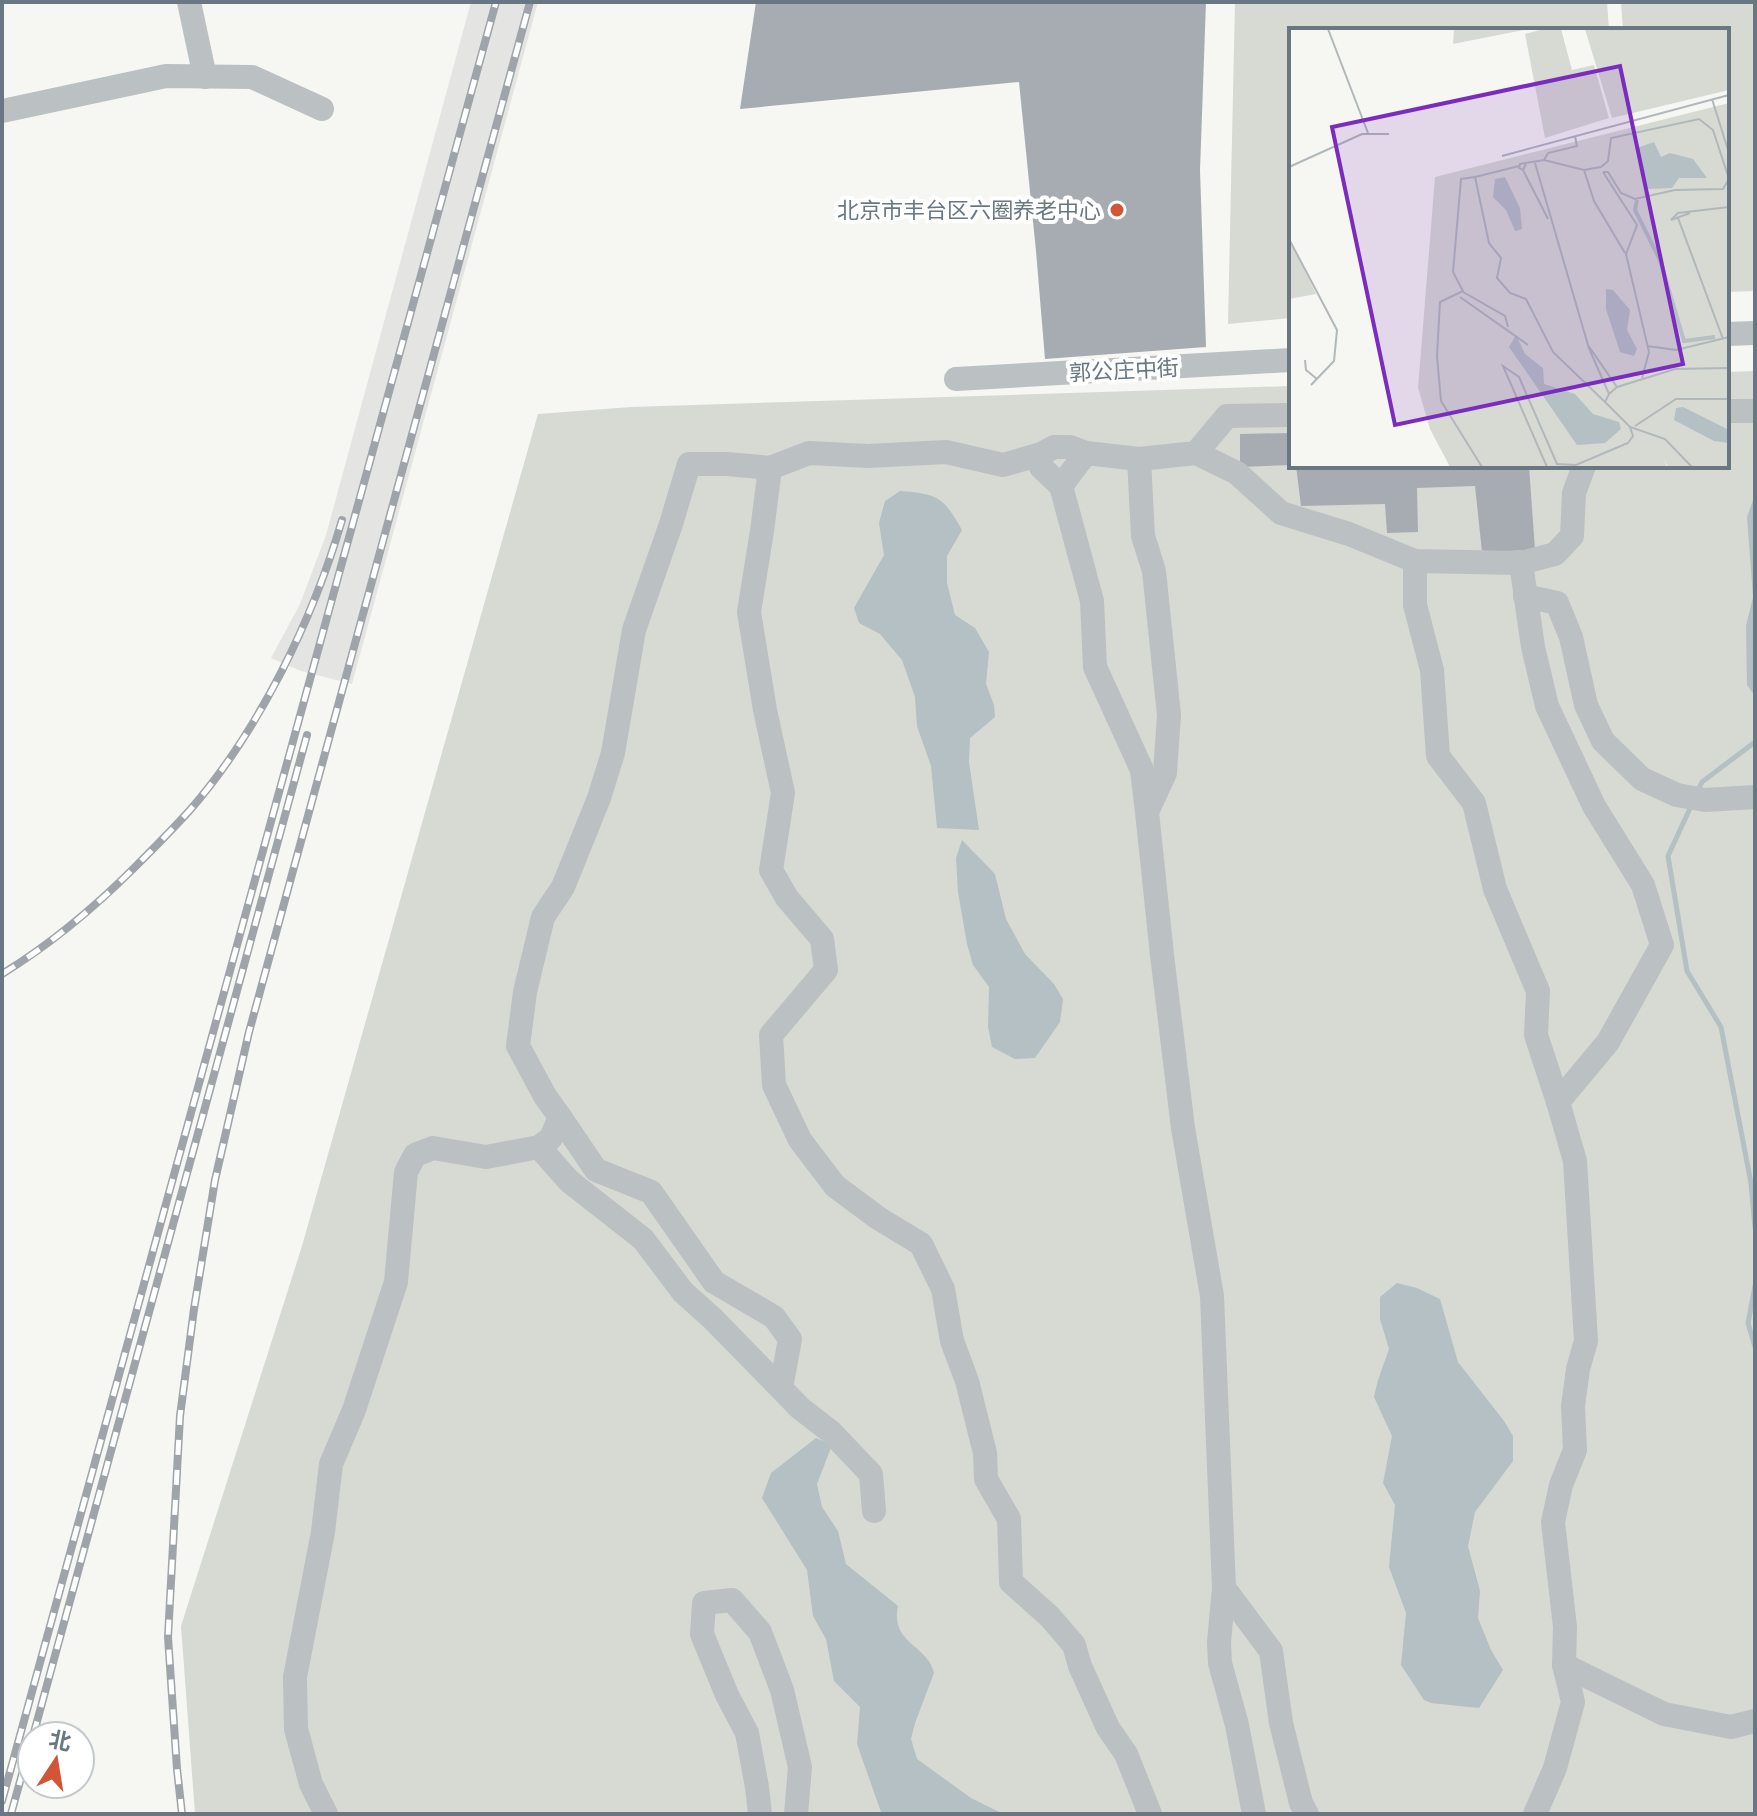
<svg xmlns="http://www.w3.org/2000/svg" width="1757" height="1816" font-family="Rubik,'Noto Sans SC',sans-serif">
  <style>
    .built { fill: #e4e5e3 }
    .green { fill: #d6dad3 }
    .water { fill: #b4c0c3 }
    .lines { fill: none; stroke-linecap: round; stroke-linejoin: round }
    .stream { stroke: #b4c0c3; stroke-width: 5 }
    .building { fill: #a6acb2 }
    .minor { stroke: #bbc0c3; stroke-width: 24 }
    .rail-casing { stroke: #9ea4a9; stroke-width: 8 }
    .rail { stroke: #fff; stroke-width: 5; stroke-dasharray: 15; stroke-linecap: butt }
    .poi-dot { fill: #d25537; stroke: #fff; stroke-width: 3 }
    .labels { text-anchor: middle; stroke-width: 8; stroke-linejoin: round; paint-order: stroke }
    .poi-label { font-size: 22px; fill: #687781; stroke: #fff; text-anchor: end }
    .street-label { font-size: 22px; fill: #687781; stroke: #fff }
    .inset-river { fill: none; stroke: #b4c0c3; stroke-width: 4 }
    .inset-road { fill: none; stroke: #b0b8bb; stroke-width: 2 }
    .view { fill: #7b2cbf; fill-opacity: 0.15; stroke: #7b2cbf; stroke-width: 4 }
    .inset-edge { fill: none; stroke: #687781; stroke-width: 4 }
  </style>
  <rect width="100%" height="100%" fill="#f6f6f3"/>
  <polygon class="built" points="471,2 538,2 352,684 301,671 271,658 300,604 326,535"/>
  <g class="green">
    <polygon points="1235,2 1607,2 1609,30 1291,30 1291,318 1228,324"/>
    <polygon points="1621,2 1755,2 1755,291 1727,292 1727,30 1623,30"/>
    <polygon points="1755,371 1755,1814 195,1814 181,1626 302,1246 538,414 631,407 1291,386 1291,466 1727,466 1727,372"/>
  </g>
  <g class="water">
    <path d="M900,491C939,494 943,497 962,530L947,556V583L955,615L975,628L989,652L986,684L994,705L995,717L970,738L969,762L979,830L937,828L931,766L917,726L915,697L902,660L880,634L859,623L854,608L884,555L879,523L885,501Z"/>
    <polygon points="1755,498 1755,696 1747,685 1746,626 1753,597 1747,517 1753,500"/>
    <polygon points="962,840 995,874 1006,919 1025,954 1054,984 1063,999 1060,1022 1035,1058 1015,1059 992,1047 988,1027 989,987 973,965 967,944 958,892 956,858"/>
    <polygon points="1397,1283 1417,1288 1440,1299 1458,1362 1504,1421 1513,1436 1513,1461 1475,1512 1468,1546 1480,1591 1478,1618 1491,1650 1503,1670 1479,1708 1431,1703 1424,1700 1401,1665 1406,1613 1389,1567 1395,1505 1383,1483 1392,1436 1374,1397 1378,1380 1389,1349 1380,1319 1380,1297"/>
    <path d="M816,1438L832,1445L817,1484L822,1507L838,1531L846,1564L898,1606C890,1644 928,1645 934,1673L915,1723L911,1739L917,1759L971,1798L1003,1814H883L881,1812L857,1744L860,1707L834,1681L826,1639L813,1616L807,1570L762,1498L771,1473Z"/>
  </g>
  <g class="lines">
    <g class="stream">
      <polyline points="1697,792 1702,782 1755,742"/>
      <polyline points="1692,804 1668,856 1687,971 1721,1027 1751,1183 1755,1228"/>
      <polyline points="1755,1286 1748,1323 1755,1347"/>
    </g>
  </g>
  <g class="building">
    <polygon points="756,2 1206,2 1200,170 1206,347 1045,359 1036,251 1019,82 740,109"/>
    <polygon points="1291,433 1291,465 1240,467 1240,434"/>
    <polygon points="1296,466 1529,466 1535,550 1482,552 1475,486 1417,488 1418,532 1387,533 1385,504 1301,506"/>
  </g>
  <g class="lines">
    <g class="minor">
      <polyline points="189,2 205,77"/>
      <polyline points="2,111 166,76 252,77 322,109"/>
      <polyline points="1727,334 1755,333"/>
      <polyline points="956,379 1291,360"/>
      <polyline points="1727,411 1755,411"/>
      <polyline points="1086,453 1061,486 1041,467 1041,454 1054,447 1070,447 1086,453 1139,459 1196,453 1227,416 1291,415"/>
      <polyline points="1196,453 1237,473 1281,513 1349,534 1415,561 1521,563 1555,554 1572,536 1574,493 1584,466"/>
      <polyline points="1041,454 1003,465 946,452 868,456 809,453 770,468 762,531 749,612 765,710 783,793 771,870 787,898 822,939 826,970 771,1035 774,1085 800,1140 835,1186 878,1218 921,1244 943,1289 952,1341 967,1381 985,1453 986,1479 1009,1519 1011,1582 1050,1617 1074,1645 1080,1666 1108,1728 1126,1754 1150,1814"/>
      <polyline points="1139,459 1143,536 1154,571 1169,715 1165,773 1147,812 1162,955 1183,1128 1212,1296 1224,1588 1271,1651 1281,1723 1301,1803 1307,1814"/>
      <polyline points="1061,486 1092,601 1095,667 1142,770 1147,812"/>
      <polyline points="1415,561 1415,605 1432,670 1438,756 1474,803 1495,889 1538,991 1536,1035 1558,1102"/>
      <polyline points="1521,563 1533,647 1547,706 1594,806 1643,885 1662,945 1608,1042 1558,1102 1575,1161 1586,1341 1578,1369 1573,1406 1575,1450 1561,1485 1553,1522 1565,1627 1564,1665 1573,1702 1555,1768 1535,1814"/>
      <polyline points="1525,596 1557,603 1571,637 1586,705 1603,741 1642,779 1677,795 1705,800 1755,797"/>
      <polyline points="560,1117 596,1170 651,1192 714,1282 774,1317 790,1339 781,1388"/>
      <polyline points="539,1147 569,1181 643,1239 683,1292 713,1319 800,1408 831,1432 871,1474 874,1511"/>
      <polyline points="1224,1588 1219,1642 1220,1663 1237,1725 1254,1814"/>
      <polyline points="1564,1665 1664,1714 1731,1727 1755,1721"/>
      <polyline points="326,1814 311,1784 296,1729 295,1677 323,1532 331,1464 354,1410 396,1282 406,1172 415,1155 433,1148 486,1157 539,1147 551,1138 560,1117 545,1096 518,1046 525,992 543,917 563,887 599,798 613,753 634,630 671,524 689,464 727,464 771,468"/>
      <polyline points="760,1814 757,1787 747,1733 727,1695 702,1634 704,1603 732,1600 760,1632 782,1690 800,1767 796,1814"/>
    </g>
    <g class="rail-casing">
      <g id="rail">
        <path d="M2,974C51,944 94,908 135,867C153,849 172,830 190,810C258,732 313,620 342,520"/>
        <polyline points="33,1736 307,735"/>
        <polyline points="2,1801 496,2"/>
        <polyline points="11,1814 32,1738"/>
        <polyline points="182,1814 177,1769 168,1637 180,1416 194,1309 215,1180 249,1032 530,2"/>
      </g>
    </g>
    <use href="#rail" class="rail"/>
  </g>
  <circle class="poi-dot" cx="1117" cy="210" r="8"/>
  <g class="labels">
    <g class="poi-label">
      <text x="1101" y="218">北京市丰台区六圈养老中心</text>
    </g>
    <g class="street-label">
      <text transform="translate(1124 370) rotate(-3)" y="8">郭公庄中街</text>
    </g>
  </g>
  <g transform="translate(1289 28)">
    <rect width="440" height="440" fill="#f6f6f3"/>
    <path d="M165,1H239L164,16ZM255,1H272L283,42L305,37L320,90L256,110L236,6ZM296,1H440V62L323,90ZM440,75V439H379L375,431L378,439H161L141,401L129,360L146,149ZM0,209L27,266L0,271Z" fill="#d6dad3"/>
    <path d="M365,114L372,129L381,125L404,131L418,150H390L383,160L359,161L348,120ZM216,149L231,180L233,201L226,203L217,182L204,169L206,151ZM317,261L324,262L341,282L338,302L348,321L345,328L331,324L317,281ZM227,307L236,326L254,340L255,356L286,366L304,386L330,394L332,401L316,415L288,417L220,319ZM394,379L440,402V415L425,413L385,392L387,380Z" fill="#b4c0c3"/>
    <path class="inset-river" d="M348,172L346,182L371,232L395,313L426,309"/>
    <path class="inset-road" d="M39,1L79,105M423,71L440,125M213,128L440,67M255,132L295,142L312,139L319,133L322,110L410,91L424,102L440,151L434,161L386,162L346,171L332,165L319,144H314M246,135L299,317L328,359L386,341L440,340M237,136L234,142L230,140L231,136L255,132L259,125L288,118L286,108M230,138L186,149L200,215L212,230L208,250L221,265L237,271L264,324L316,374M0,139L73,106H100M234,142L259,191M295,142L305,173L336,225M314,144L348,197L337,226L360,324L353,350M186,149L172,151L164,244L174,263L151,274L148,328L152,373L193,439M401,185L382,192L389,185L440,179M389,190L434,311M0,211L48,302L45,333L22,357M174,264L216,288L219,299M171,269L239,317M299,318L320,366L328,359M358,318L387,322L440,309M16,332L17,342L28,351M320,366L316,374L341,399L376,411L403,439M346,398L387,371H440M258,439L214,338L230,349L268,436L287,437L339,415L344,408L341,399"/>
    <path class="view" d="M331,38L394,336L106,397L43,99Z"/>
    <rect width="440" height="440" class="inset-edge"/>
  </g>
  <rect width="1757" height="1816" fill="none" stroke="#687781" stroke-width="8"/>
  <g transform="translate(56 1760) rotate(12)"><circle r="38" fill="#ffffff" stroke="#c3c9cd" stroke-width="2"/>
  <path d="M0-6L14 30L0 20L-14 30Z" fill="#d25537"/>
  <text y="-12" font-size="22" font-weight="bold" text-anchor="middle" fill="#687781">北</text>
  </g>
</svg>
